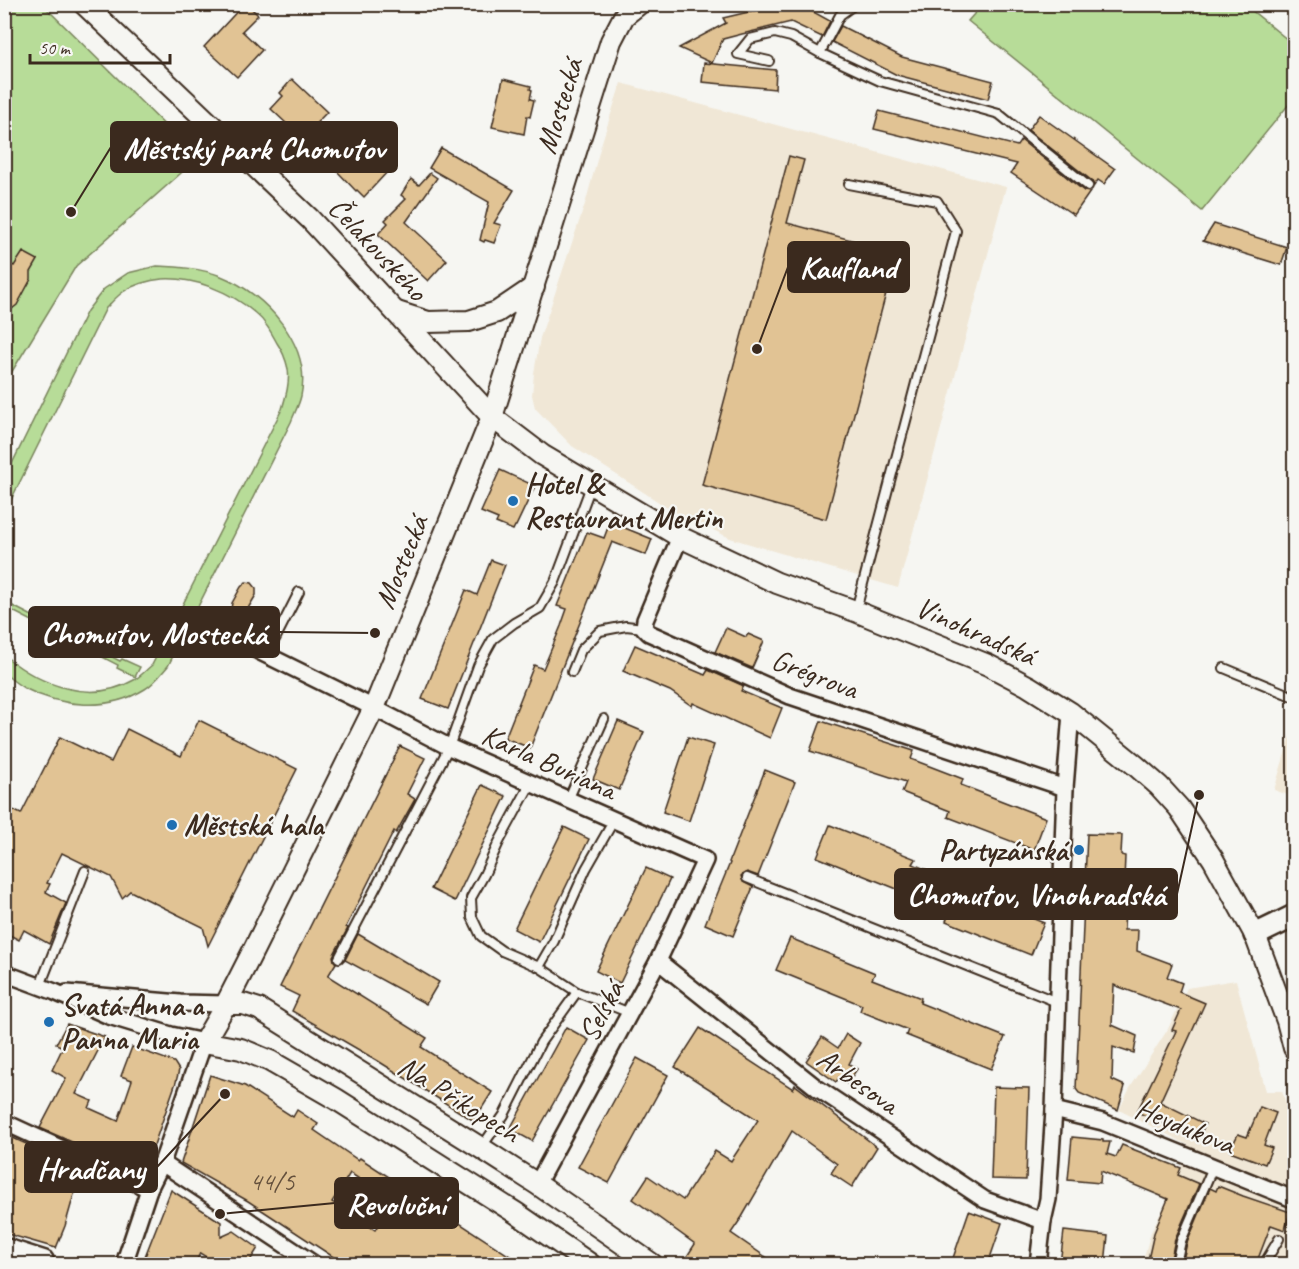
<svg xmlns="http://www.w3.org/2000/svg" width="1299" height="1269" font-family="Caveat,sans-serif">
  <style>
    .built { fill: #f0e7d6 }
    .green { fill: #b7dc98; stroke: #79835b; stroke-width: 1.5 }
    .building { fill: #e1c394; stroke: #3b2a1e; stroke-width: 1.5; fill-rule: evenodd }
    .lines { fill: none; stroke-linecap: round; stroke-linejoin: round }
    .service-casing { stroke: #3b2a1e; stroke-width: 12 }
    .minor-casing { stroke: #3b2a1e; stroke-width: 20 }
    .tertiary-casing { stroke: #3b2a1e; stroke-width: 24 }
    .secondary-casing { stroke: #3b2a1e; stroke-width: 26 }
    .service { stroke: #f6f6f2; stroke-width: 8 }
    .minor { stroke: #f6f6f2; stroke-width: 15 }
    .tertiary { stroke: #f6f6f2; stroke-width: 20 }
    .secondary { stroke: #f6f6f2; stroke-width: 21 }
    .poi-dot { fill: #1f6fb2; stroke: #f6f6f2; stroke-width: 2 }
    .labels { text-anchor: middle; stroke-width: 4.5; stroke-linejoin: round; paint-order: stroke }
    .number-label { font-size: 27px; fill: #64503c }
    .street-label { font-size: 30px; fill: #3b2a1e; stroke: #f6f6f2 }
    .poi-label { font-size: 30px; font-weight: bold; fill: #3b2a1e; stroke: #f6f6f2; text-anchor: start }
    .leader { fill: none; stroke: #3b2a1e; stroke-width: 2 }
    .callout-dot { fill: #3b2a1e; stroke: #f6f6f2; stroke-width: 2 }
    .callout { fill: #3b2a1e; stroke: #3b2a1e; stroke-width: 2 }
    .callout-label { font-size: 32px; text-anchor: middle; font-weight: bold; fill: #fff }
  </style>
  <rect width="100%" height="100%" fill="#f6f6f2"/>
  <filter id="ink" filterUnits="userSpaceOnUse"><feTurbulence type="fractalNoise" baseFrequency=".0167" numOctaves="2"/><feDisplacementMap in="SourceGraphic" scale="12" xChannelSelector="R" yChannelSelector="G"/><feConvolveMatrix kernelMatrix="1 2 1 2 8 2 1 2 1" color-interpolation-filters="sRGB"/></filter>
  <g filter="url(#ink)">
    <g class="built">
      <polygon points="621,83 1006,187 898,588 730,538 671,510 572,446 535,408 532,395 534,373 540,338 586,201 601,145"/>
      <polygon points="1294,724 1294,797 1274,790"/>
      <polygon points="1236,980 1266,1091 1282,1091 1291,1119 1294,1182 1294,1264 1142,1264 1151,1232 1168,1199 1181,1168 1188,1145 1119,1110 1130,1088 1168,1029 1187,988"/>
    </g>
    <g class="green">
      <polygon points="5,5 43,5 198,158 76,266 5,383"/>
      <polygon points="982,5 1245,5 1294,45 1294,98 1202,211 968,21"/>
      <path d="M157,266C179,267 200,268 221,276C266,294 312,345 301,396C299,405 294,414 291,422L168,666C161,674 154,684 145,689C108,712 61,707 24,688C17,684 11,679 5,674V656C40,685 91,705 134,680C141,676 146,670 152,665L282,409C286,396 290,382 288,369C286,360 282,350 277,343C271,332 265,321 255,313C231,292 195,277 162,279C149,280 133,285 123,292C116,297 111,303 106,308L5,512V478L87,311L104,289L128,273Z"/>
      <polygon points="5,602 120,661 122,659 140,667 135,677 117,668 118,665 5,607"/>
    </g>
    <g class="building">
      <polygon points="244,4 247,4 258,15 242,31 262,50 237,77 204,47"/>
      <polygon points="782,4 799,4 830,21 822,37 791,22 742,34 723,39 712,63 679,48 726,23 723,18"/>
      <polygon points="841,26 902,57 993,81 988,99 897,75 832,42"/>
      <polygon points="704,63 776,70 775,89 702,82"/>
      <polygon points="292,79 327,112 302,138 271,109 283,96 280,93"/>
      <polygon points="503,79 531,86 530,89 532,90 530,99 534,100 530,117 527,116 524,134 492,127"/>
      <polygon points="879,111 1017,146 1021,140 1084,191 1090,192 1074,215 1011,173 1017,164 874,129"/>
      <polygon points="1039,115 1115,169 1104,184 1098,180 1094,186 1092,181 1028,130"/>
      <polygon points="370,130 387,145 376,157 389,170 364,197 357,190 356,191 335,169"/>
      <polygon points="441,148 514,190 494,223 501,225 494,243 485,240 484,242 480,240 489,202 429,168"/>
      <polygon points="789,156 804,160 787,223 897,252 826,519 702,485"/>
      <polygon points="430,173 437,178 406,222 447,260 428,281 378,234 388,223 385,220 406,199 401,195 411,179 419,185"/>
      <polygon points="1214,224 1287,247 1281,265 1203,241"/>
      <polygon points="23,252 38,260 31,272 31,279 17,305 4,315 4,261 14,266"/>
      <polygon points="500,470 535,486 516,526 515,526 513,530 496,523 498,519 481,512"/>
      <polygon points="610,522 652,539 646,555 612,542 530,748 505,738 534,665 543,669 561,626 567,609 557,606 587,532 604,538"/>
      <polygon points="491,560 505,565 448,709 422,699 466,590 477,595"/>
      <polygon points="246,582 252,583 256,588 256,595 244,615 236,616 231,609 232,603 241,587"/>
      <polygon points="726,628 746,637 748,634 764,641 752,668 715,652"/>
      <polygon points="635,645 705,675 708,670 744,686 741,691 782,708 770,738 693,703 692,706 670,691 623,671"/>
      <polygon points="199,720 297,769 208,946 203,927 130,891 122,898 111,877 62,853 47,883 50,884 46,892 66,903 49,944 24,930 19,940 4,932 4,839 10,829 4,826 4,821 11,809 21,814 60,737 111,762 127,729 181,756"/>
      <polygon points="618,721 644,732 619,790 593,779"/>
      <polygon points="821,721 914,751 911,759 963,779 961,785 1046,818 1034,850 948,817 950,811 902,792 906,782 810,751"/>
      <polygon points="688,737 714,745 689,821 663,812"/>
      <polygon points="400,746 425,758 407,794 415,799 396,833 394,831 346,927 348,928 333,956 334,961 336,963 328,976 427,1038 421,1047 492,1092 474,1121 378,1061 292,1011 299,996 280,987"/>
      <polygon points="765,770 795,782 758,876 747,872 743,874 741,876 743,882 753,887 733,936 705,924 730,863 729,862"/>
      <polygon points="482,785 506,796 455,901 431,889"/>
      <polygon points="830,825 916,859 913,864 961,884 959,889 1044,923 1031,955 946,921 948,915 900,896 902,891 817,857"/>
      <polygon points="564,827 589,839 539,942 514,929"/>
      <polygon points="1087,834 1122,835 1121,855 1125,856 1123,904 1125,905 1124,930 1138,930 1137,951 1172,964 1167,977 1182,983 1179,992 1205,1003 1160,1102 1205,1124 1198,1140 1137,1112 1176,1031 1172,1030 1181,1010 1114,985 1112,1025 1137,1036 1134,1053 1128,1051 1128,1052 1113,1047 1112,1080 1125,1086 1118,1110 1079,1093 1076,1089"/>
      <polygon points="646,868 670,879 620,983 596,971"/>
      <polygon points="358,934 439,982 426,1004 345,960"/>
      <polygon points="790,938 875,973 872,979 921,998 920,1003 1005,1037 991,1069 906,1035 908,1030 860,1011 862,1005 776,970"/>
      <polygon points="67,1024 105,1037 76,1094 92,1101 89,1108 118,1121 132,1080 121,1076 132,1047 174,1062 179,1070 176,1082 146,1168 138,1171 40,1128 66,1078 52,1070 63,1047 56,1044"/>
      <polygon points="566,1027 589,1040 532,1141 510,1129"/>
      <polygon points="700,1028 793,1089 795,1085 877,1147 852,1187 831,1173 837,1164 792,1131 742,1217 731,1233 776,1264 682,1264 695,1244 633,1199 648,1176 683,1200 715,1151 731,1161 758,1120 675,1067"/>
      <polygon points="846,1034 860,1043 849,1064 857,1069 847,1084 839,1078 836,1082 806,1061 822,1037 838,1048"/>
      <polygon points="637,1058 668,1075 609,1183 578,1167"/>
      <path d="M210,1075L245,1086L293,1117L297,1110L318,1124L314,1130L358,1160L360,1158L522,1264H344L248,1201L181,1163ZM350,1173L387,1197L385,1200L391,1204L375,1230L332,1202Z"/>
      <polygon points="994,1087 1029,1088 1026,1180 991,1179"/>
      <polygon points="1260,1107 1276,1113 1264,1145 1272,1148 1265,1164 1230,1151 1238,1134 1247,1137"/>
      <polygon points="4,1134 80,1168 81,1170 65,1226 56,1248 4,1233"/>
      <polygon points="1072,1137 1103,1140 1103,1142 1110,1142 1107,1154 1116,1157 1122,1145 1181,1168 1178,1175 1199,1184 1175,1239 1170,1264 1147,1264 1154,1233 1168,1199 1101,1171 1100,1183 1068,1180"/>
      <polygon points="1218,1186 1243,1196 1290,1212 1285,1230 1271,1225 1256,1264 1182,1264 1187,1243 1210,1188 1216,1191"/>
      <polygon points="171,1190 221,1222 221,1237 234,1231 258,1248 248,1264 217,1264 200,1253 195,1264 142,1264"/>
      <polygon points="969,1211 1002,1223 988,1264 951,1264"/>
      <polygon points="1064,1231 1108,1236 1105,1264 1060,1264"/>
    </g>
    <g class="lines">
      <g class="service-casing">
        <g id="service">
          <polyline points="820,53 840,15 855,4"/>
          <polyline points="769,61 738,54 750,39 775,33 791,37 820,53 880,81 999,114 1088,186"/>
          <polyline points="849,184 937,201 956,231 856,610"/>
          <polyline points="267,655 299,592"/>
          <polyline points="1224,668 1294,697"/>
          <polyline points="572,672 581,650 600,631 626,626 644,628"/>
          <polyline points="531,783 499,842 484,875 471,898 472,917 481,936 502,951 539,967 554,941 586,869 614,820"/>
          <polyline points="568,800 604,719"/>
          <polyline points="747,878 1057,1002"/>
          <polyline points="339,958 449,747 478,666 493,639 514,623 540,608 555,582 591,486"/>
          <polyline points="539,967 577,992 630,1013"/>
          <polyline points="40,986 85,871"/>
          <polyline points="481,1148 504,1115 541,1042 577,992"/>
          <polyline points="1176,1264 1181,1241 1213,1167"/>
          <polyline points="1264,1264 1279,1239"/>
        </g>
      </g>
      <g class="minor-casing">
        <g id="minor">
          <polyline points="680,537 645,620 644,628 649,633 790,696 1065,788"/>
          <polyline points="218,631 374,708 449,747 705,860 658,961 537,1184"/>
          <polyline points="658,961 817,1088 985,1200 1043,1221"/>
          <polyline points="4,973 55,992 109,1016 171,1035 204,1042 162,1163 149,1189 124,1264"/>
          <polyline points="67,993 180,1003 226,1004"/>
          <polyline points="1054,1110 1103,1122 1293,1199"/>
          <polyline points="4,1122 149,1189"/>
          <polyline points="162,1163 314,1264"/>
          <polyline points="4,1246 45,1259"/>
          <polyline points="1038,1264 1043,1221 1048,1199 1054,1110 1065,788 1071,713"/>
        </g>
      </g>
      <g class="tertiary-casing">
        <g id="tertiary">
          <polyline points="84,4 310,219 492,417 542,455 680,537 777,583 855,611 988,665 1028,686 1071,713 1135,765 1159,786 1179,808 1213,859 1255,935 1287,1021 1294,1048"/>
          <polyline points="397,312 428,322 469,321 497,312 534,287"/>
          <polyline points="226,1004 243,1004 259,1009 481,1148 537,1184 652,1264"/>
          <polyline points="590,1264 516,1213 336,1099 270,1061 241,1049 204,1042 226,1004 253,951 374,708 492,417 611,41 624,16 639,4"/>
        </g>
      </g>
      <g class="secondary-casing">
        <polyline id="secondary" points="1255,935 1294,916"/>
      </g>
      <use href="#service" class="service"/>
      <use href="#minor" class="minor"/>
      <use href="#tertiary" class="tertiary"/>
      <use href="#secondary" class="secondary"/>
    </g>
  </g>
  <g class="poi-dot">
    <circle cx="513" cy="501" r="6"/>
    <circle cx="172" cy="825" r="6"/>
    <circle cx="1079" cy="850" r="6"/>
    <circle cx="49" cy="1022" r="6"/>
  </g>
  <g class="labels">
    <g class="number-label">
      <text x="272" y="1190">44/5</text>
    </g>
    <g class="street-label">
      <text transform="translate(559 106) rotate(-73)" y="10">Mostecká</text>
      <text transform="translate(378 249) rotate(47)" y="10">Čelakovského</text>
      <text transform="translate(401 562) rotate(-68)" y="10">Mostecká</text>
      <text transform="translate(976 631) rotate(24)" y="10">Vinohradská</text>
      <text transform="translate(815 674) rotate(21)" y="10">Grégrova</text>
      <text transform="translate(549 762) rotate(24)" y="10">Karla Buriana</text>
      <text transform="translate(601 1011) rotate(-62)" y="10">Selská</text>
      <text transform="translate(858 1081) rotate(35)" y="10">Arbesova</text>
      <text transform="translate(459 1099) rotate(32)" y="10">Na Příkopech</text>
      <text transform="translate(1185 1126) rotate(22)" y="10">Heydukova</text>
    </g>
    <g class="poi-label">
      <text x="525" y="494">Hotel &amp;<tspan x="525" dy="34">Restaurant Mertin</tspan></text>
      <text x="184" y="835">Městská hala</text>
      <text x="1067" y="860" text-anchor="end">Partyzánská</text>
      <text x="61" y="1015">Svatá Anna a<tspan x="61" dy="34">Panna Maria</tspan></text>
    </g>
  </g>
  <path class="leader" d="M71 212L111 147M757 349L788 267M375 633L279 632M1199 795L1177 894M225 1094L157 1167M220 1214L335 1203"/>
  <g class="callout-dot">
    <circle cx="71" cy="212" r="6"/>
    <circle cx="757" cy="349" r="6"/>
    <circle cx="375" cy="633" r="6"/>
    <circle cx="1199" cy="795" r="6"/>
    <circle cx="225" cy="1094" r="6"/>
    <circle cx="220" cy="1214" r="6"/>
  </g>
  <g class="callout">
    <rect x="111" y="122" width="286" height="50" rx="6"/>
    <rect x="788" y="242" width="121" height="50" rx="6"/>
    <rect x="29" y="607" width="250" height="50" rx="6"/>
    <rect x="895" y="869" width="282" height="50" rx="6"/>
    <rect x="25" y="1142" width="132" height="50" rx="6"/>
    <rect x="335" y="1178" width="123" height="50" rx="6"/>
  </g>
  <g class="callout-label">
    <text x="254" y="159">Městský park Chomutov</text>
    <text x="848" y="278">Kaufland</text>
    <text x="154" y="644">Chomutov, Mostecká</text>
    <text x="1036" y="905">Chomutov, Vinohradská</text>
    <text x="91" y="1179">Hradčany</text>
    <text x="396" y="1215">Revoluční</text>
  </g>
  <rect width="1299" height="1269" fill="none" stroke="#f6f6f2" stroke-width="24"/>
  <rect x="12" y="12" width="1275" height="1245" fill="none" stroke="#3b2a1e" stroke-width="2" filter="url(#ink)"/>
  <path d="M30 54v9h140v-9" fill="none" stroke="#3b2a1e" stroke-width="3"/>
  <text x="39" y="54" font-size="18" fill="#3b2a1e" stroke="#f6f6f2" stroke-width="4.5" paint-order="stroke">50 m</text>
</svg>
